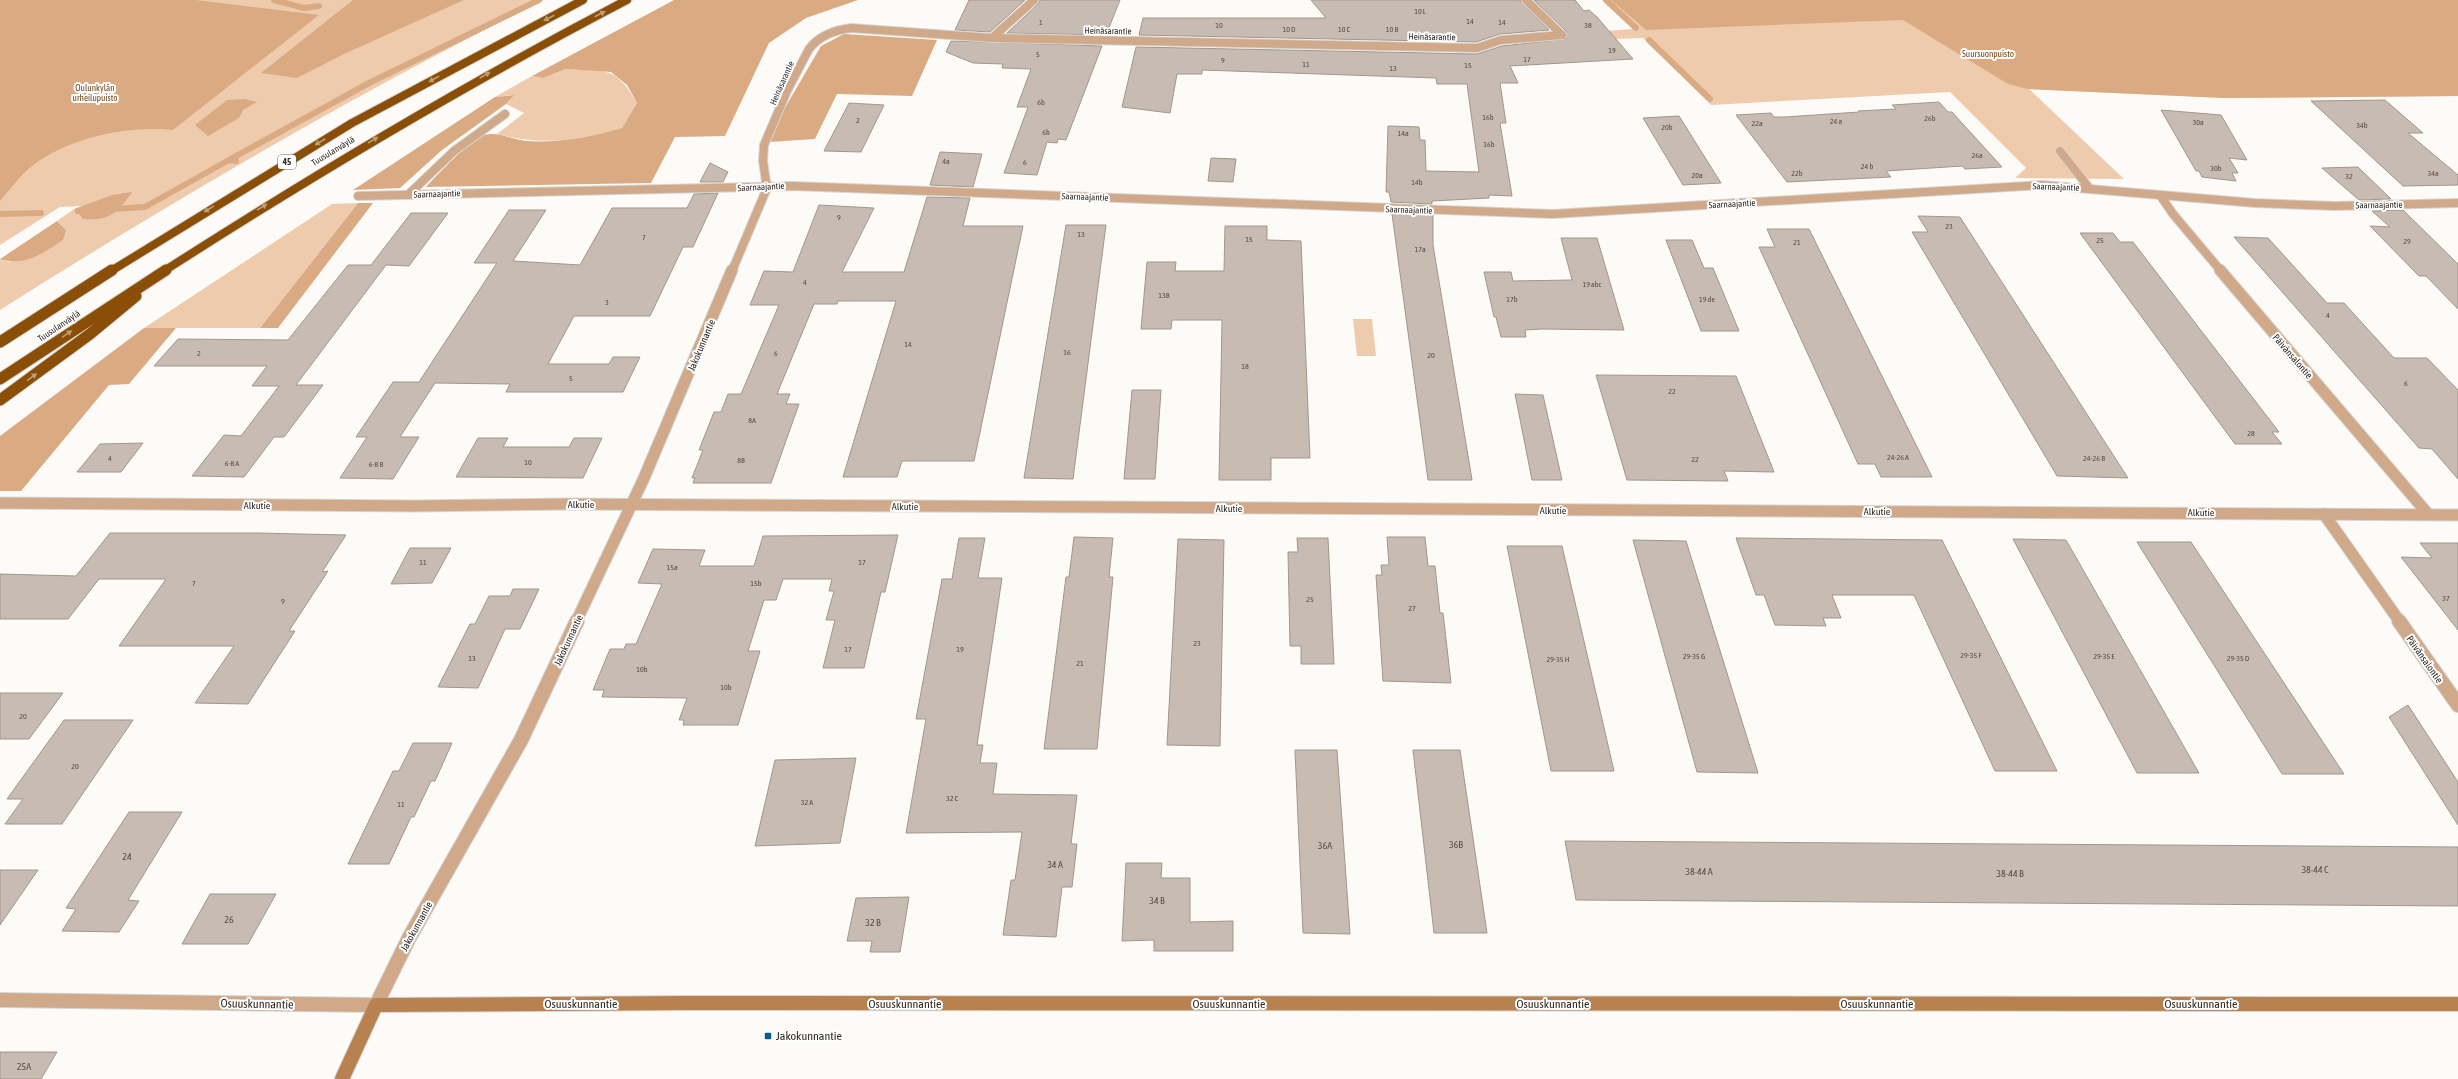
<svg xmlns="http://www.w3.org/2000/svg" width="2458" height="1079" font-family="'Asap Condensed',sans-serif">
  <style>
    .green { fill: #efcbad }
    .forest { fill: #daab83 }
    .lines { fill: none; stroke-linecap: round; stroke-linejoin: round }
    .stream { stroke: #daab83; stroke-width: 6 }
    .building { fill: #c8bbb1; stroke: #a2968c }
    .lane-casing { stroke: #d8d5d2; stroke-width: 10 }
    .street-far2-casing { stroke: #d8d5d2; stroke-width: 10 }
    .street-far1-casing { stroke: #d8d5d2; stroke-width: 13 }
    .street-casing { stroke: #d8d5d2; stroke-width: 16 }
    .secondary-casing { stroke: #d8d5d2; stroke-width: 16 }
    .highway-far1-casing { stroke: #d8d5d2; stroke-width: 10 }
    .highway-casing { stroke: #d8d5d2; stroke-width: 13 }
    .lane { stroke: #cfa98a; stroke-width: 8 }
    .street-far2 { stroke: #cfa98a; stroke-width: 8 }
    .street-far1 { stroke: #cfa98a; stroke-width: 11 }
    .street { stroke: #cfa98a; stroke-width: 14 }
    .secondary { stroke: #b78150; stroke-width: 14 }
    .highway-far1 { stroke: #8a4e06; stroke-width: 8 }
    .highway { stroke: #8a4e06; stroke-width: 11 }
    .oneway { fill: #bf9e76 }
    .poi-dot { fill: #045f90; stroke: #fff; stroke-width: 1.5 }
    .labels { text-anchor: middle; stroke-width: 4; stroke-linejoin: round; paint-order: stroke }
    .number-label { font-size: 8px; fill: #544e48 }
    .far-street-label { font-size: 9px; fill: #2e2925; stroke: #fff }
    .far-park-label { font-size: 9px; fill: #734518; stroke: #fff }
    .shield { fill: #fff; stroke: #6d6966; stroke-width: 1 }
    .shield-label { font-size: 9px; font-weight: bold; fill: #2e2925 }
    .street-label { font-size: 10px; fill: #2e2925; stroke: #fff }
    .near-number-label { font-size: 10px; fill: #544e48 }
    .near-street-label { font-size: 12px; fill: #2e2925; stroke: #fff }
    .near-poi-label { font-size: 12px; fill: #2e2925; stroke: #fff; text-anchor: start }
  </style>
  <rect width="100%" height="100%" fill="#fdfbf8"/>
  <g class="green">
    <path d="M0,0H544C357,93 177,198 0,310V259L10,262L66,230L57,221L74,209L83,219L112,195L85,206L60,207L0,245Z"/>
    <polygon points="1602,0 2458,0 2458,96 2224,98 2029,89 2124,179 2015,178 2026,168 1950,92 1711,105 1643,38 1588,40 1578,33 1633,29"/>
    <path d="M566,69C607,72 615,65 637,103L622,128C574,141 546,146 497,134L524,113L506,104L513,95L495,97L532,76L543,78Z"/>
    <polygon points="358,203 260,328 144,328 332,204"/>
    <polygon points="1372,319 1376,356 1357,356 1353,319"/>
  </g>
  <g class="forest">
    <path d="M0,0H196L319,15L173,130C125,125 60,139 24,173C16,182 8,191 0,201Z"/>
    <polygon points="353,0 464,0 344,54 297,78 261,73"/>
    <path d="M674,0H858L806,18L769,43L725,136L675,137L651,183L426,187C436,176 472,138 484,135C499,131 512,140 526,141C560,143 589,137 622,128L637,103L627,85L611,72L566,69L543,78L532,76Z"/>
    <polygon points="1611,0 2458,0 2458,96 2224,98 2028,89 2008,84 1903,20 1646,30"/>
    <polygon points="844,34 937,40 912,96 837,94 815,139 770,142 772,130 821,46"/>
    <polygon points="514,95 506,104 442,150 400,188 353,190 495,97"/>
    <polygon points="245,99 257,102 243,110 239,118 208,136 195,125 227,100"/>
    <path d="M132,192C118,213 109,221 83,219L74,209L112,195Z"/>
    <polygon points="358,203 373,203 278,328 260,328"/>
    <path d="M57,221L66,230L63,240C44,253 24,267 0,259Z"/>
    <polygon points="144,328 176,328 129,384 109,385 21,491 0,491 0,436"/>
  </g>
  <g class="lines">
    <g class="stream">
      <polyline points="274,0 304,8 319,6"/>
      <polyline points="1606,0 1636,28"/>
      <polyline points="1649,40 1710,99"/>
      <path d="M28,118L43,111L35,107C36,101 37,95 40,89C57,49 118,21 154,0"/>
      <polyline points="0,133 11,127"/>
      <polyline points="229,160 369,83 539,0"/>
      <polyline points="78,211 145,207 229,160 236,161"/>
      <polyline points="0,214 41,213"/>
    </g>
  </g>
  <g class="building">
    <polygon points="969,0 1025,0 990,32 955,30"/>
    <polygon points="1040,0 1120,0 1106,35 1007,33 1038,4"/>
    <polygon points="1311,0 1520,0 1549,30 1500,34 1476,42 1139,35 1143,18 1326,18"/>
    <polygon points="1534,0 1575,0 1584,11 1589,10 1597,17 1633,59 1510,66 1518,83 1500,83 1506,123 1500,123 1512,196 1489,195 1489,198 1432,201 1432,204 1391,202 1389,192 1386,192 1388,126 1419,127 1420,140 1425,140 1426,171 1479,172 1467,84 1437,84 1436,78 1202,70 1202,74 1177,74 1170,113 1122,107 1136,47 1477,54 1502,46 1566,39 1566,31"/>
    <polygon points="951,41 1102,46 1066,140 1058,139 1057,143 1047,142 1037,175 1004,173 1028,107 1017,107 1031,69 1002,68 1003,64 973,63 946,52"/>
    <polygon points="2385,100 2423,133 2408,133 2458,175 2458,185 2403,186 2311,101"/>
    <polygon points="1939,102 1948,112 1952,112 2002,167 1965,169 1962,166 1886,171 1891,177 1787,182 1736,115 1771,113 1774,117 1785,117 1859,112 1858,111 1896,109 1892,105"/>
    <polygon points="849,103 884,105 861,152 824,151"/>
    <polygon points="2161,110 2221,115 2247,160 2229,158 2238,173 2232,173 2236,181 2202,177 2199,171 2196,171"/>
    <polygon points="1679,116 1721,183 1683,185 1643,118"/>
    <polygon points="940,152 982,154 973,187 930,185"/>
    <polygon points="1211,158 1236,159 1233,182 1208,181"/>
    <polygon points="710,163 728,172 723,182 700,182"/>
    <polygon points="2358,167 2391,199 2359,200 2322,168"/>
    <polygon points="718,193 693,247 683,247 650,316 574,316 548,364 609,364 613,357 640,357 623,392 506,392 510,384 435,383 400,437 419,437 393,479 340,478 367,437 356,437 393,382 419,382 497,263 474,263 509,210 546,210 513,261 580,265 612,208 687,208 694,194"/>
    <polygon points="927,197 970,198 963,226 1023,226 974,461 902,461 897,477 843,477 896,301 838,301 837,304 814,304 777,394 790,394 786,404 799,404 771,483 693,483 695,478 692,478 703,450 699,450 714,412 721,412 728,394 741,394 779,305 750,305 764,271 793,272 819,205 874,208 842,272 904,272"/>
    <polygon points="2403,210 2458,264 2458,309 2426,276 2419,276 2370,226 2390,227 2372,211"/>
    <polygon points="411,213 448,213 409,266 386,265 296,385 323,385 284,437 274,437 244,477 192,476 224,435 241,436 279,386 252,386 267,366 154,366 178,339 288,340 348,265 371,265"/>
    <polygon points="1392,214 1433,215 1433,245 1472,480 1428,480"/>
    <polygon points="1918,216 1960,217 2128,478 2057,476 1912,232 1928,232"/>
    <polygon points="1066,225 1106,225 1073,479 1024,478"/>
    <polygon points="1225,226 1267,226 1267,240 1301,241 1310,458 1271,458 1271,480 1219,480 1222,320 1172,320 1171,329 1141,329 1147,262 1176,262 1175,271 1224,271"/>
    <polygon points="1767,229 1809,229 1932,477 1881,477 1875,464 1858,464 1759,247 1775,247"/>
    <polygon points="2080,233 2113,233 2120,242 2133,242 2279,432 2272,432 2282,444 2235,444"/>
    <polygon points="2234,237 2268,238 2327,303 2344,303 2394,358 2427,358 2458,390 2458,479 2432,449 2419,448"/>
    <polygon points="1561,238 1597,238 1624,330 1542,329 1525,330 1526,337 1501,337 1496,317 1494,317 1484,272 1511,272 1513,281 1572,280"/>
    <polygon points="1666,240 1692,240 1704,268 1713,268 1739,331 1701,331"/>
    <polygon points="1596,375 1736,376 1774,472 1724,471 1728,481 1627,480"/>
    <polygon points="1132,390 1161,390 1155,479 1124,479"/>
    <polygon points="1515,394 1543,395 1562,480 1532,480"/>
    <polygon points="478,438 508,438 503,447 569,447 574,438 602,438 583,478 456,477"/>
    <polygon points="143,443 121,472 77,472 100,444"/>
    <polygon points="110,533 258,533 346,535 322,572 328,571 289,631 295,631 248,704 195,703 234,646 119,646 166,579 99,579 68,619 0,619 0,574 76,576"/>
    <polygon points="898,535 885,592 881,592 864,668 823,668 835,620 826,620 834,591 829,591 832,579 783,579 776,600 764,600 748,651 760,651 738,725 683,725 684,720 679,720 687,698 602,697 604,690 593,690 610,649 624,649 626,644 636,644 662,584 638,583 653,549 705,550 699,566 754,566 763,536"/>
    <polygon points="1074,537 1113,538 1109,577 1113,577 1097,749 1044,749 1066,577 1069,577"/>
    <polygon points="1387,537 1425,537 1428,566 1435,566 1440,613 1443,613 1451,683 1383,681 1376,575 1382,575 1381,565 1389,565"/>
    <polygon points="959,538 985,538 978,578 1002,578 977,745 983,745 980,763 997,763 993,794 1077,795 1071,844 1077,844 1072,887 1062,887 1056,937 1003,935 1011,880 1015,880 1022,832 906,833 926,719 916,719 942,579 952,579"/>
    <polygon points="1297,538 1328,538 1334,664 1301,664 1301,646 1290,646 1288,552 1298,552"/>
    <polygon points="1736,538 1942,540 2057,771 1995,771 1914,595 1832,595 1841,618 1823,618 1826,626 1775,625 1764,595 1756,595"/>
    <polygon points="1178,539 1224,540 1220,746 1167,745"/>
    <polygon points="2013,539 2066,540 2199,773 2137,773"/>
    <polygon points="1633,540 1686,541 1758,773 1697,772"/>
    <polygon points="2137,542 2191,542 2344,774 2282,774"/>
    <polygon points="2420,543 2458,543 2458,630 2401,557 2432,558"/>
    <polygon points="1507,546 1562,546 1614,771 1551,771"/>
    <polygon points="410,548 451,548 432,583 391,584"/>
    <polygon points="513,589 539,589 520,629 505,629 478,688 438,687 470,624 475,624 489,596 510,596"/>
    <polygon points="0,693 63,693 29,739 0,739"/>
    <polygon points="2408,705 2458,782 2458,825 2389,717"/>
    <polygon points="64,720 133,720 62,824 5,824 23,799 7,799"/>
    <polygon points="413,743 452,743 435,781 431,781 414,817 411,817 389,864 348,864 393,771 399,771"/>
    <polygon points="1295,750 1337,750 1350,934 1303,933"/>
    <polygon points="1413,750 1460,750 1487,933 1434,933"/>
    <polygon points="856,758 840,843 755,846 775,760"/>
    <polygon points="129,812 182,812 128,900 139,901 119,932 62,931 76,909 66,908"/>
    <polygon points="1565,841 2458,847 2458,906 1576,900"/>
    <polygon points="1126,863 1162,863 1161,878 1190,878 1190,922 1233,921 1233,951 1154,951 1154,940 1122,941"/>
    <polygon points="0,870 38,870 0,925"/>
    <polygon points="210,894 276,894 248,944 182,944"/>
    <polygon points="909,897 900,952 870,952 872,941 847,941 856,898"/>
    <polygon points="0,1052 57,1052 41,1079 0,1079"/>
  </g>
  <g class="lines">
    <g class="lane-casing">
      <g id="lane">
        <polyline points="2060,151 2090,189"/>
        <polyline points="409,194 454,151 505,114"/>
      </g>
    </g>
    <g class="street-far2-casing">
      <g id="street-far2">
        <polyline points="1526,0 1562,35"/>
        <polyline points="992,38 1034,0"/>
        <polyline points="2160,195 2173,214 2221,271"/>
        <polyline points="358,196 792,186 1553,214 2042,185 2255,203 2335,206 2458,203"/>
        <path d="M732,271L767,188L763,161L764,145L787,91L809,49C819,36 835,30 851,28L992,38L1477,48L1501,40L1562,35"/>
      </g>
    </g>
    <g class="street-far1-casing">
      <g id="street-far1">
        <polyline points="2220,270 2428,514"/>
        <polyline points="0,503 415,506 568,504 2458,515"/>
        <polyline points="2324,514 2400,622"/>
        <polyline points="576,622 644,478 732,270"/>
      </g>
    </g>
    <g class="street-casing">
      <g id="street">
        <polyline points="2399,621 2458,705"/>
        <polyline points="0,1000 376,1005 409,938 521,740 577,621"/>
      </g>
    </g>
    <g class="secondary-casing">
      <polyline id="secondary" points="342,1079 376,1005 685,1003 2458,1004"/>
    </g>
    <g class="highway-far1-casing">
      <g id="highway-far1">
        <polyline points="111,271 352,123 583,0"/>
        <path d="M164,271C315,174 468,83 627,0"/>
      </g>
    </g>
    <g class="highway-casing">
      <g id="highway">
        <polyline points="0,342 112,270"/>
        <polyline points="0,379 166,270"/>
        <polyline points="0,400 90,334 136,296"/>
      </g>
    </g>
    <use href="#lane" class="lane"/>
    <use href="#street-far2" class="street-far2"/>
    <use href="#street-far1" class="street-far1"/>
    <use href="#street" class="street"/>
    <use href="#secondary" class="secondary"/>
    <use href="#highway-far1" class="highway-far1"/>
    <use href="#highway" class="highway"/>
  </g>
  <defs><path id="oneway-solid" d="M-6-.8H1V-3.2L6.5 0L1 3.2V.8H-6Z"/></defs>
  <g class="oneway">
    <use href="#oneway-solid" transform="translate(600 14) rotate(-27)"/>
    <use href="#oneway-solid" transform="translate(549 18) rotate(153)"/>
    <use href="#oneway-solid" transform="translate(485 75) rotate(-30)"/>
    <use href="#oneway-solid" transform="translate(434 79) rotate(151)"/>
    <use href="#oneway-solid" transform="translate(373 140) rotate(-31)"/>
    <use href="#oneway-solid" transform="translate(320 142) rotate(150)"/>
    <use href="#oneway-solid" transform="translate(262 207) rotate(-32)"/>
    <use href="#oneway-solid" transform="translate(209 209) rotate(149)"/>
    <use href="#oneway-solid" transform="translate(67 334) rotate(-34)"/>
    <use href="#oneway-solid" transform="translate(32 377) rotate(-36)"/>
  </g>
  <rect class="poi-dot" x="764" y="1032" width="8" height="8" rx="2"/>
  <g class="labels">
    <g class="number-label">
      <text x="1420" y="14">10 L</text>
      <text x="1470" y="24">14</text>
      <text x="1041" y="25">1</text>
      <text x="1502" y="25">14</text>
      <text x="1219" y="28">10</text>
      <text x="1588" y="28">38</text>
      <text x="1289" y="32">10 D</text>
      <text x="1344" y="32">10 C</text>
      <text x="1392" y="32">10 B</text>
      <text x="1612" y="53">19</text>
      <text x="1038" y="57">5</text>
      <text x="1527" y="62">17</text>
      <text x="1223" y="63">9</text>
      <text x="1306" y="67">11</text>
      <text x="1468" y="68">15</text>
      <text x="1393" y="71">13</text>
      <text x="1041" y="105">6b</text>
      <text x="1488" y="120">16b</text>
      <text x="1930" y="121">26b</text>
      <text x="858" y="123">2</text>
      <text x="1836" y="124">24 a</text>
      <text x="2198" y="125">30a</text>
      <text x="1757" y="126">22a</text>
      <text x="2362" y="128">34b</text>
      <text x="1667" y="130">20b</text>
      <text x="1046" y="135">6b</text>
      <text x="1403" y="136">14a</text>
      <text x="1489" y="147">16b</text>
      <text x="1977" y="158">26a</text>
      <text x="946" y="164">4a</text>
      <text x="1025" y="165">6</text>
      <text x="1867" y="169">24 b</text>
      <text x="2216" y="171">30b</text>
      <text x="1797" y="176">22b</text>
      <text x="2433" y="176">34a</text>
      <text x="1697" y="178">20a</text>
      <text x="2349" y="179">32</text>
      <text x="1417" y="185">14b</text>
      <text x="839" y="220">9</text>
      <text x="1949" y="229">23</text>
      <text x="1081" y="237">13</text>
      <text x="644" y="240">7</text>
      <text x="1249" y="242">15</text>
      <text x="2100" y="243">25</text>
      <text x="2407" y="244">29</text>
      <text x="1797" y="245">21</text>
      <text x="1420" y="252">17a</text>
      <text x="805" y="285">4</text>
      <text x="1592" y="287">19 abc</text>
      <text x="1164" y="298">13B</text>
      <text x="1512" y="302">17b</text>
      <text x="1707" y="302">19 de</text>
      <text x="607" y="305">3</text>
      <text x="2328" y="318">4</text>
      <text x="908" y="347">14</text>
      <text x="1067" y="355">16</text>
      <text x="199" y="356">2</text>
      <text x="776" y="356">6</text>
      <text x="1431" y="358">20</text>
      <text x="1245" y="369">18</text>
      <text x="571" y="381">5</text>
      <text x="2406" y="386">6</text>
      <text x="1672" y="394">22</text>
      <text x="752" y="423">8A</text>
      <text x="2251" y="436">28</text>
      <text x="1898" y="460">24-26 A</text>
      <text x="110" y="461">4</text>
      <text x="2094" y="461">24-26 B</text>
      <text x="1695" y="462">22</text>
      <text x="741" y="463">8B</text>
      <text x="528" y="465">10</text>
      <text x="232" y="466">6-8 A</text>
      <text x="376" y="467">6-8 B</text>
      <text x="423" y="565">11</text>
      <text x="862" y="565">17</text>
      <text x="672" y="570">15a</text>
      <text x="194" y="586">7</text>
      <text x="756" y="586">15b</text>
      <text x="2446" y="601">37</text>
      <text x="1310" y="602">25</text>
      <text x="283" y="604">9</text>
      <text x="1412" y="611">27</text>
      <text x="1197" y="646">23</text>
      <text x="848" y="652">17</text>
      <text x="960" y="652">19</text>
      <text x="1971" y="658">29-35 F</text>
      <text x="1694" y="659">29-35 G</text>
      <text x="2104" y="659">29-35 E</text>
      <text x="472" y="661">13</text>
      <text x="2238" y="661">29-35 D</text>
      <text x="1558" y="662">29-35 H</text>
      <text x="1080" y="666">21</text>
      <text x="642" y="672">10b</text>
      <text x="726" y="690">10b</text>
      <text x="23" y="719">20</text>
      <text x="75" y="769">20</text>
      <text x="952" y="801">32 C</text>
      <text x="807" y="805">32 A</text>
      <text x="401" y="807">11</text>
    </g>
    <g class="far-street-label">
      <text transform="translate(1108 31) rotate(1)" y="3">Heinäsarantie</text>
      <text transform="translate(1432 37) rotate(1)" y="3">Heinäsarantie</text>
      <text transform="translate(782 83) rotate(-66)" y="3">Heinäsarantie</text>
      <text transform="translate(333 151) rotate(-31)" y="3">Tuusulanväylä</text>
      <text transform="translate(761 187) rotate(-3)" y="3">Saarnaajantie</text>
      <text transform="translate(2056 187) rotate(2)" y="3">Saarnaajantie</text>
      <text transform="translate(437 194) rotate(-2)" y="3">Saarnaajantie</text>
      <text transform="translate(1085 197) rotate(2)" y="3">Saarnaajantie</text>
      <text transform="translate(1732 204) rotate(-3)" y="3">Saarnaajantie</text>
      <text transform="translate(2379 205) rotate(-1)" y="3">Saarnaajantie</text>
      <text transform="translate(1409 210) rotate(2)" y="3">Saarnaajantie</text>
      <text transform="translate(59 326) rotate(-34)" y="3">Tuusulanväylä</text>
    </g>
    <g class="far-park-label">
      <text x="1988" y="57">Suursuonpuisto</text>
      <text x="95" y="91">Oulunkylän<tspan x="95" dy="10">urheilupuisto</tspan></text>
    </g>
    <rect class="shield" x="278" y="155" width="18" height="14" rx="3"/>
    <g class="shield-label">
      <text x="287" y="165">45</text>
    </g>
    <g class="street-label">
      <text transform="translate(701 345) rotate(-67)" y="4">Jakokunnantie</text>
      <text transform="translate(2293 356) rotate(49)" y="4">Päivänsalontie</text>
      <text x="581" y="508">Alkutie</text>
      <text x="257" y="509">Alkutie</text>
      <text x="905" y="510">Alkutie</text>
      <text x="1229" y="512">Alkutie</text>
      <text x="1553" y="514">Alkutie</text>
      <text x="1877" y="515">Alkutie</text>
      <text x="2201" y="516">Alkutie</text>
      <text transform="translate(568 640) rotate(-65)" y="4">Jakokunnantie</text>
      <text transform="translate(2425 659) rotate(55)" y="4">Päivänsalontie</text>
      <text transform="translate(416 926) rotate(-61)" y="4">Jakokunnantie</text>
    </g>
    <g class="near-number-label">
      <text x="1456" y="848">36B</text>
      <text x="1325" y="849">36A</text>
      <text x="127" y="860">24</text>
      <text x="1055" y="868">34 A</text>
      <text x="2315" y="873">38-44 C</text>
      <text x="1699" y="875">38-44 A</text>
      <text x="2010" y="877">38-44 B</text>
      <text x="1157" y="904">34 B</text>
      <text x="229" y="923">26</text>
      <text x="873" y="926">32 B</text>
      <text x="24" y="1070">25A</text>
    </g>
    <g class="near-street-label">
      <text transform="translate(257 1004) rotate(1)" y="4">Osuuskunnantie</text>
      <text x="581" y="1008">Osuuskunnantie</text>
      <text x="905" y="1008">Osuuskunnantie</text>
      <text x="1229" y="1008">Osuuskunnantie</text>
      <text x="1553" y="1008">Osuuskunnantie</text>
      <text x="1877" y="1008">Osuuskunnantie</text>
      <text x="2201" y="1008">Osuuskunnantie</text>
    </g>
    <g class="near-poi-label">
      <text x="776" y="1040">Jakokunnantie</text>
    </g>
  </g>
</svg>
